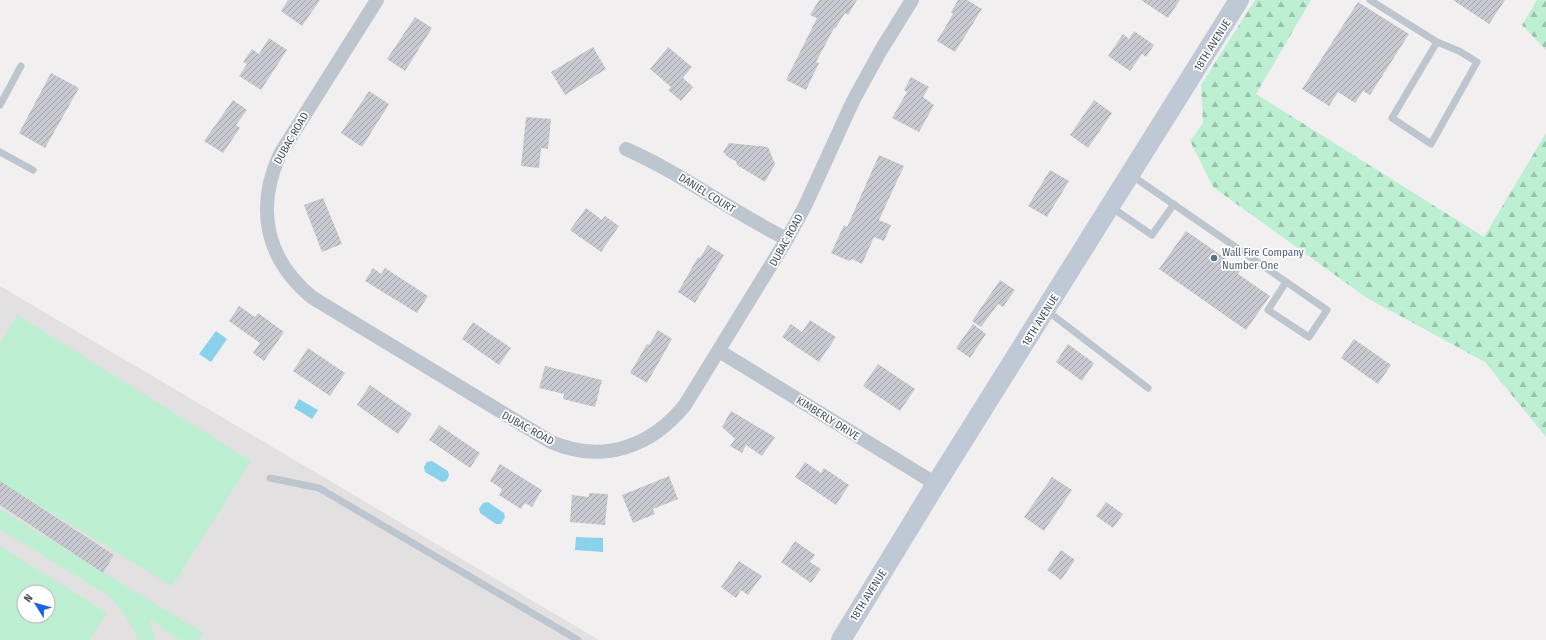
<svg xmlns="http://www.w3.org/2000/svg" width="1546" height="640" font-family="'Fira Sans Condensed',sans-serif">
  <style>
    .education { fill: #e2e0e1; fill-rule: evenodd }
    .grass { fill: #bdefd3; fill-rule: evenodd }
    .forest { fill: url(#forest-firs) }
    .water { fill: #8ad2ec }
    .building { fill: url(#building-hatch) }
    .lines { fill: none; stroke-linecap: round; stroke-linejoin: round }
    .lane { stroke: #bdc5ce; stroke-width: 7 }
    .street { stroke: #bdc5ce; stroke-width: 14 }
    .secondary { stroke: #bfc9d6; stroke-width: 20 }
    .service-dot { fill: #5c6f8a; stroke: #fff; stroke-width: 1.5 }
    .labels { text-anchor: middle; stroke-width: 3.5; stroke-linejoin: round; paint-order: stroke }
    .street-label { font-size: 11px; fill: #47515c; stroke: #fff }
    .service-label { font-size: 11px; fill: #4e5e75; stroke: #fff; text-anchor: start }
  </style>
  <defs>
    <pattern id="forest-firs" width="22" height="20" patternUnits="userSpaceOnUse"><rect width="22" height="20" fill="#bdefd3"/><path d="M5 1l3.5 6h-7zM16 11l3.5 6h-7z" fill="#9bc4ae"/></pattern>
    <pattern id="building-hatch" width="6" height="6" patternUnits="userSpaceOnUse"><rect width="6" height="6" fill="#c9cad1"/><path d="M-1 1l2-2M0 6l6-6M5 7l2-2" fill="none" stroke="#a5a6ad"/></pattern>
  </defs>
  <rect width="100%" height="100%" fill="#f1efef"/>
  <path class="education" d="M0,286L599,640H0ZM24,592H48V616H24Z"/>
  <g class="grass">
    <polygon points="17,315 251,461 172,586 0,482 0,344"/>
    <path d="M0,509L203,633L198,640H180L149,619L155,640H138C131,622 122,610 109,596L0,529Z"/>
    <path d="M0,546L107,613L90,640H0ZM24,592H48V616H24Z"/>
  </g>
  <g class="forest">
    <polygon points="1255,0 1311,0 1256,94 1484,237 1546,133 1546,437 1485,362 1367,298 1213,187 1190,141 1203,123 1201,85"/>
    <polygon points="1537,0 1546,0 1546,50 1522,25"/>
  </g>
  <g class="water">
    <polygon points="216,331 227,339 211,362 199,354"/>
    <polygon points="299,399 318,410 312,419 294,408"/>
    <polygon points="432,461 448,471 449,476 446,481 442,482 425,472 424,467 427,462"/>
    <polygon points="488,502 504,513 505,517 501,524 496,524 480,513 479,509 483,503"/>
    <polygon points="576,537 603,538 603,552 575,550"/>
  </g>
  <g class="building">
    <polygon points="288,0 320,0 302,26 281,11"/>
    <polygon points="819,0 857,0 848,15 845,13 835,29 834,28 816,62 819,63 806,90 786,80 817,18 810,15"/>
    <polygon points="958,0 967,0 982,9 955,52 937,41 953,14 951,12"/>
    <polygon points="1141,0 1180,0 1168,18"/>
    <polygon points="1453,0 1505,0 1489,24"/>
    <polygon points="1358,2 1409,34 1370,95 1363,91 1355,103 1338,92 1329,106 1302,89"/>
    <polygon points="415,17 432,28 405,71 387,59"/>
    <polygon points="1134,31 1154,45 1146,57 1142,54 1130,71 1108,56 1123,34 1129,39"/>
    <polygon points="269,38 287,50 261,90 239,76 247,64 243,62 252,49 259,54"/>
    <polygon points="593,47 606,69 565,95 551,72"/>
    <polygon points="668,47 692,67 683,78 693,87 681,101 668,90 671,87 650,69"/>
    <polygon points="51,73 79,88 45,148 19,133"/>
    <polygon points="911,77 929,87 923,97 934,105 919,132 892,118 907,92 904,90"/>
    <polygon points="369,91 389,104 362,147 341,133"/>
    <polygon points="233,100 247,110 236,125 240,128 223,153 204,141"/>
    <polygon points="1094,100 1112,113 1088,148 1070,135"/>
    <polygon points="526,117 551,119 548,149 541,148 539,168 521,166"/>
    <polygon points="729,143 768,147 775,164 765,182 737,165 736,161 729,158 723,152"/>
    <polygon points="879,155 904,166 879,220 891,225 884,241 874,237 862,264 852,259 849,261 831,253 844,225 847,227"/>
    <polygon points="1050,170 1069,181 1047,217 1028,206"/>
    <polygon points="323,198 342,244 322,252 304,205"/>
    <polygon points="586,208 602,220 605,216 619,226 601,252 570,230"/>
    <polygon points="1186,231 1241,269 1238,274 1270,296 1246,330 1159,269"/>
    <polygon points="708,245 724,255 695,303 678,292 698,257 700,258"/>
    <polygon points="373,268 381,274 385,268 428,296 417,313 365,281"/>
    <polygon points="1000,280 1015,290 1003,307 998,304 981,327 972,321"/>
    <polygon points="239,306 255,317 258,313 284,332 264,361 253,353 260,343 229,321"/>
    <polygon points="810,320 836,337 819,362 782,337 791,324 802,332"/>
    <polygon points="473,322 511,348 499,365 462,339"/>
    <polygon points="973,324 986,334 970,358 956,348"/>
    <polygon points="658,330 672,339 647,383 630,373 647,344 649,345"/>
    <polygon points="1354,339 1391,365 1378,384 1341,358"/>
    <polygon points="1068,344 1094,363 1082,381 1056,362"/>
    <polygon points="308,348 345,373 330,396 293,371"/>
    <polygon points="878,364 915,389 900,411 863,386"/>
    <polygon points="545,366 602,380 595,407 563,399 564,394 539,388"/>
    <polygon points="370,385 412,414 398,434 357,405"/>
    <polygon points="731,411 775,437 762,456 746,445 742,453 730,446 735,439 722,427"/>
    <polygon points="439,425 480,453 470,468 429,440"/>
    <polygon points="805,462 821,473 824,468 849,485 836,505 795,477"/>
    <polygon points="500,464 542,490 532,507 525,503 521,509 499,495 502,489 490,481"/>
    <polygon points="669,476 678,499 653,509 655,514 633,523 622,495"/>
    <polygon points="1052,477 1072,490 1044,531 1024,517"/>
    <polygon points="0,481 114,555 103,573 0,505"/>
    <polygon points="589,493 608,494 605,525 570,522 572,495 589,497"/>
    <polygon points="1106,502 1123,514 1113,528 1096,516"/>
    <polygon points="795,541 815,555 810,562 821,569 811,583 781,562"/>
    <polygon points="1061,550 1075,560 1061,580 1047,570"/>
    <polygon points="739,561 762,576 748,595 741,590 736,598 721,587"/>
  </g>
  <g class="lines">
    <g class="lane">
      <polyline points="1370,0 1437,42 1459,51 1477,62 1431,144 1392,118 1437,42"/>
      <polyline points="0,105 21,66"/>
      <polyline points="0,152 33,170"/>
      <polyline points="1131,175 1327,310 1309,337 1268,310 1286,282"/>
      <polyline points="1111,207 1152,235 1174,204"/>
      <polyline points="1046,310 1148,388"/>
      <polyline points="270,478 319,488 578,640"/>
    </g>
    <g class="street">
      <path d="M377,0L280,154C255,209 266,260 313,298L551,442C603,464 651,447 685,405L787,239L805,206L853,101L881,50L912,0"/>
      <path d="M626,149C683,174 732,212 787,239"/>
      <polyline points="719,351 936,484"/>
    </g>
    <polyline class="secondary" points="841,640 936,484 1239,0"/>
  </g>
  <circle class="service-dot" cx="1214" cy="258" r="4"/>
  <g class="labels">
    <g class="street-label">
      <text transform="translate(1212 45) rotate(-58)" y="4">18TH AVENUE</text>
      <text transform="translate(291 138) rotate(-60)" y="4">DUBAC ROAD</text>
      <text transform="translate(707 193) rotate(32)" y="4">DANIEL COURT</text>
      <text transform="translate(786 240) rotate(-61)" y="4">DUBAC ROAD</text>
      <text transform="translate(1040 320) rotate(-58)" y="4">18TH AVENUE</text>
      <text transform="translate(828 418) rotate(32)" y="4">KIMBERLY DRIVE</text>
      <text transform="translate(528 428) rotate(29)" y="4">DUBAC ROAD</text>
      <text transform="translate(868 595) rotate(-58)" y="4">18TH AVENUE</text>
    </g>
    <g class="service-label">
      <text x="1222" y="256">Wall Fire Company<tspan x="1222" dy="13">Number One</tspan></text>
    </g>
  </g>
  <g transform="translate(36 604) rotate(307)"><circle r="19" fill="#ffffff" stroke="#b5b9be"/>
  <path d="M0-3L7 15L0 10L-7 15Z" fill="#1864e2"/>
  <text y="-6" font-size="11" font-weight="bold" text-anchor="middle" fill="#47515c">N</text>
  </g>
</svg>
